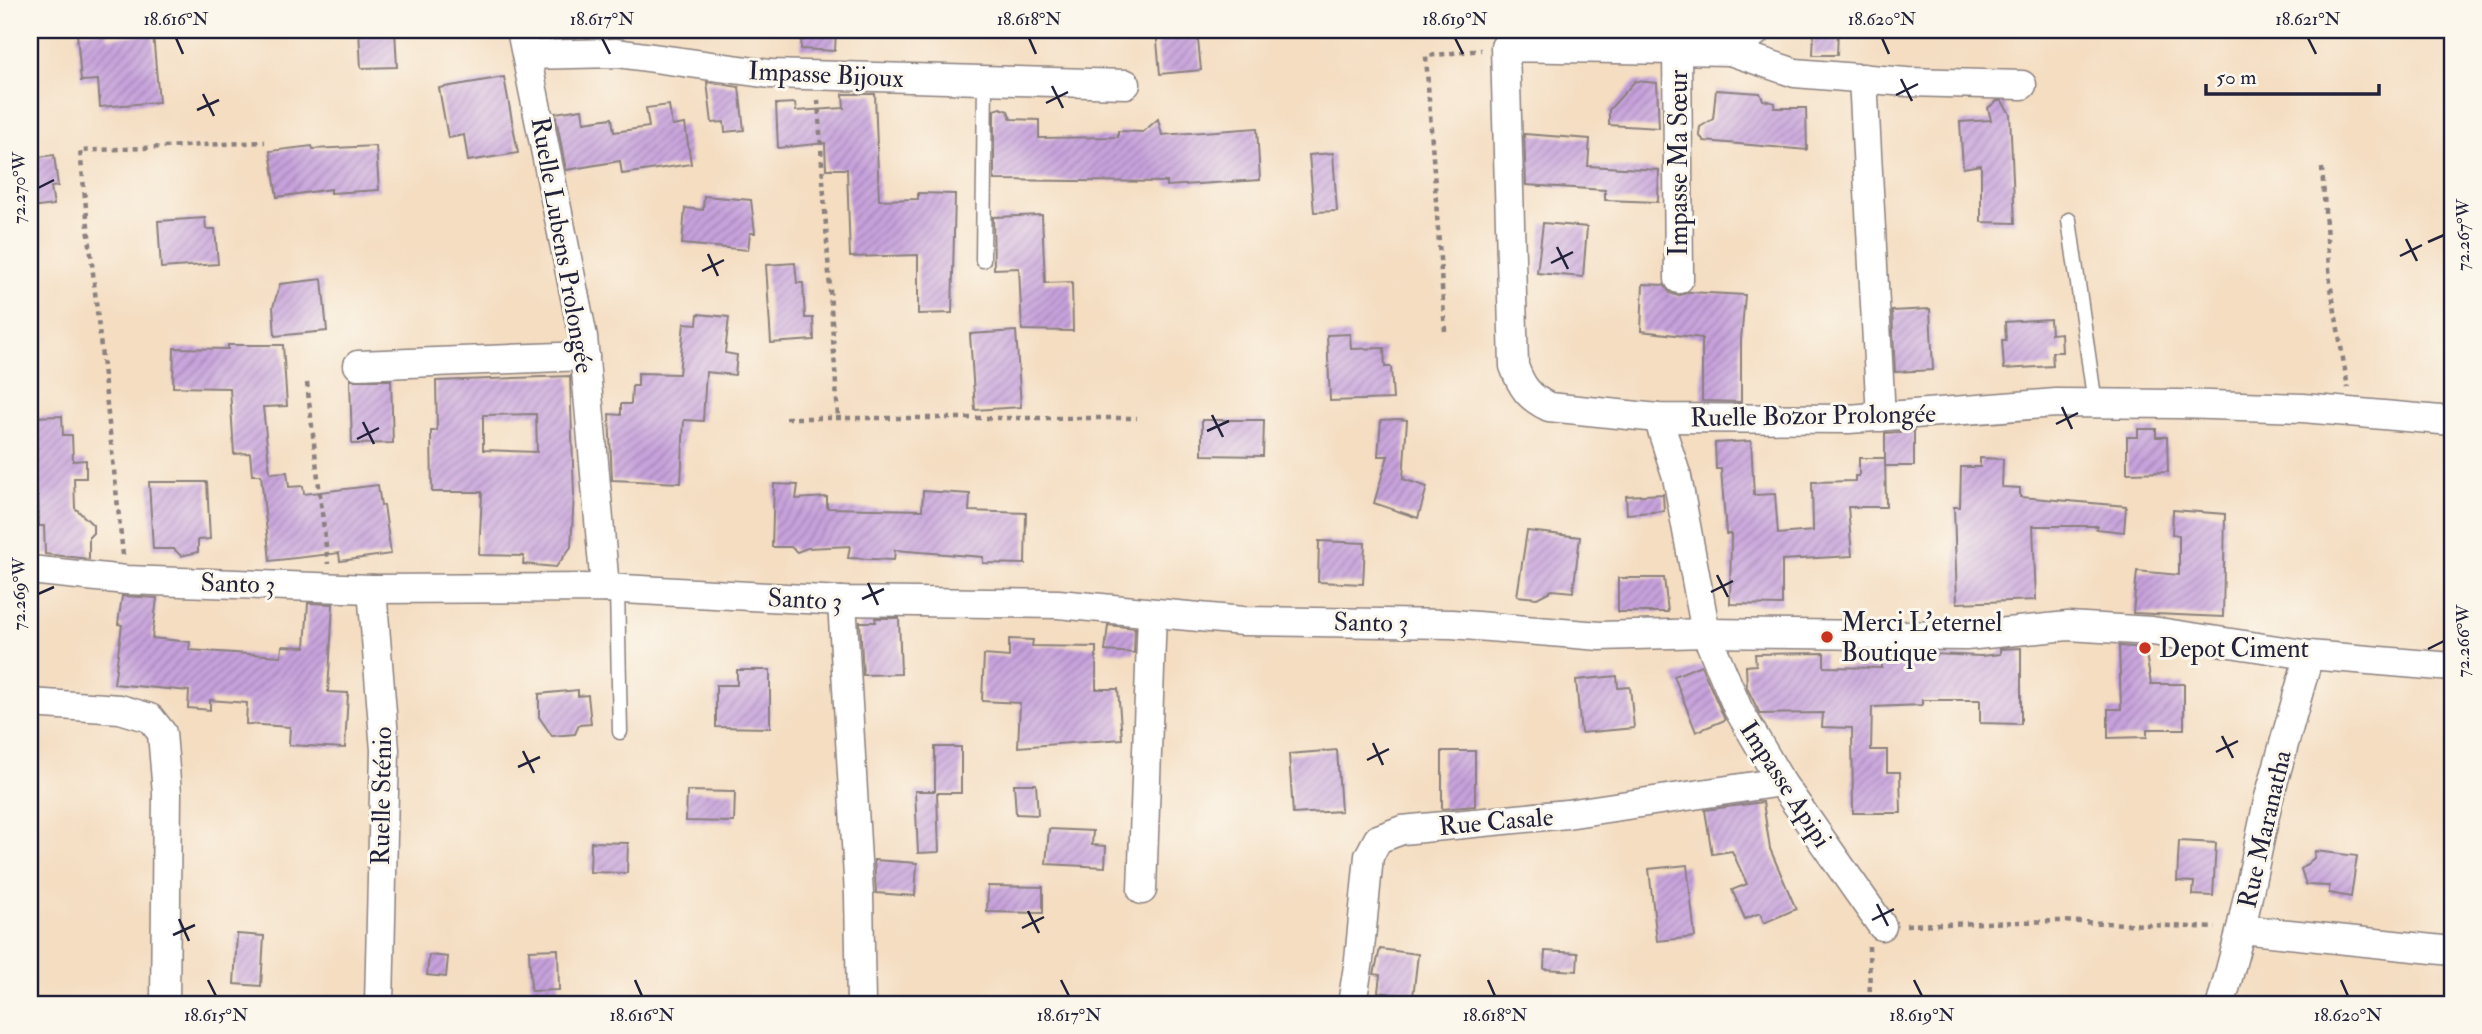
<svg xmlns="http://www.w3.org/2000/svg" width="2482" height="1034" font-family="'IM FELL Double Pica',serif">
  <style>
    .building { fill: url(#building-hatch); fill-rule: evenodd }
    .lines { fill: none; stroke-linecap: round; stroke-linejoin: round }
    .service-casing { stroke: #8b807e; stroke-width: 17 }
    .minor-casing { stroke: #8b807e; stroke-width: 31 }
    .path { stroke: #8b807e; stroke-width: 4.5; stroke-dasharray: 5 5; stroke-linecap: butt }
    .service { stroke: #fff; stroke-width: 14 }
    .minor { stroke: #fff; stroke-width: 28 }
    .ticks { fill: none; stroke: #22223b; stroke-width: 2.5 }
    .poi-dot { fill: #c8321e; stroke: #fbf7ec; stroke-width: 2.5 }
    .labels { text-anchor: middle; stroke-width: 6; stroke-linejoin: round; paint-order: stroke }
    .street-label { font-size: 26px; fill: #22223b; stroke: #fbf7ec }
    .poi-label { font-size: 26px; fill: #22223b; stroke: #fbf7ec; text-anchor: start }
    .neatline { fill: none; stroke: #22223b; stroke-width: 2.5 }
    .ticks-label { font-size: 18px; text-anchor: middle; fill: #22223b }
  </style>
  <defs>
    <pattern id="building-hatch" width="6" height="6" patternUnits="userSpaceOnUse" patternTransform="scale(1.75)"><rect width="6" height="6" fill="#c7a2dc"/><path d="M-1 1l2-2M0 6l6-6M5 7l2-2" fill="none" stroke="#a184b4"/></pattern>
  </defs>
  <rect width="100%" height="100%" fill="#fbf7ec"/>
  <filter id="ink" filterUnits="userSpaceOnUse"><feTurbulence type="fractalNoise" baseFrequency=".0143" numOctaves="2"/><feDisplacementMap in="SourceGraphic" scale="14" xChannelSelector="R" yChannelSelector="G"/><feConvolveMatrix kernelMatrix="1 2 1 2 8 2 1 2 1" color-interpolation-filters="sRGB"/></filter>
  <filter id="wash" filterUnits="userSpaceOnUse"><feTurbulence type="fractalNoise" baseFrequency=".00686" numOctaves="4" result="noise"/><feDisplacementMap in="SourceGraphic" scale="28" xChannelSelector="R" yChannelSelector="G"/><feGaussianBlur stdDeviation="1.57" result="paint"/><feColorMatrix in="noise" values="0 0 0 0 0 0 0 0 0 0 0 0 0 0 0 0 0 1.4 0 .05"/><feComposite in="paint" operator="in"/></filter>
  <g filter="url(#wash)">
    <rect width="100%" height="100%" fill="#f4ddc1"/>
    <g id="blocks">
      <g class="building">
        <polygon points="107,30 108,38 153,34 159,102 100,107 98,80 81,81 77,33"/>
        <polygon points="359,30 395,30 397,67 361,68"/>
        <polygon points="542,30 589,30 576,37 546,38"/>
        <polygon points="802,30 836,30 835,51 801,49"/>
        <polygon points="1156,30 1197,30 1201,70 1160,74"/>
        <polygon points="1814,30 1838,30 1837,55 1813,55"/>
        <polygon points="504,77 518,153 468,161 464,135 448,138 439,88"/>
        <polygon points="1635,81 1657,83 1659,128 1609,125 1609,110"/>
        <polygon points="707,82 739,87 744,130 725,132 724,122 712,123"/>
        <polygon points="1716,90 1760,93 1763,100 1775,103 1774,108 1806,108 1807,150 1704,141 1699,135 1700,127 1713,119"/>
        <polygon points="843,94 875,94 879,200 918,199 918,193 955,194 952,313 918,314 918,255 850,257 847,169 826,169 825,143 778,148 776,104 795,103 796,111 844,108"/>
        <polygon points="1997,101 2002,101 2010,114 2015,223 1981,222 1981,165 1963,168 1960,122 1991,120 1988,108"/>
        <polygon points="669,105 672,126 685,124 691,164 622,174 620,161 566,170 555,113 582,109 584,122 612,118 614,132 649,127 646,108"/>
        <polygon points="1000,108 1008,111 1011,119 1039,120 1039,138 1118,137 1118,131 1143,132 1158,119 1162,135 1257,128 1260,180 1167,186 1167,182 994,180 994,110"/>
        <polygon points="1524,134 1590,139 1588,166 1659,170 1658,202 1605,200 1605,190 1526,185"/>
        <polygon points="312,146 313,149 376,146 379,190 331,193 331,189 277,197 270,151"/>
        <polygon points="1333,153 1337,211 1314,212 1309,155"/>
        <polygon points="54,155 58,186 51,187 54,205 30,208 30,158"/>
        <polygon points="704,196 751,200 755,233 750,233 748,250 682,244 685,208 703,210"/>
        <polygon points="1042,215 1045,283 1072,282 1073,331 1022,330 1019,268 994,269 993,217"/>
        <polygon points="205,218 206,229 215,229 218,264 161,268 158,221"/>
        <polygon points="1543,223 1587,227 1583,277 1537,273"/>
        <polygon points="795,263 797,283 803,283 805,318 813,318 814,340 771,343 766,265"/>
        <polygon points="322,279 327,331 275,336 273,307 280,284"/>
        <polygon points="1643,284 1664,285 1670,293 1678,296 1689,292 1745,295 1741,340 1741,402 1702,401 1702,338 1641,331"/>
        <polygon points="1930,309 1933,370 1895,372 1892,311"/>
        <polygon points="698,314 729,317 725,353 737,355 735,375 706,372 703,421 684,420 681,483 612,480 609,414 621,415 621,404 631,404 632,386 638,386 638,373 679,374 684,323 697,324"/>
        <polygon points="2050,319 2051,334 2061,333 2062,352 2052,352 2053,366 2004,369 2002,340 2006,340 2005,322"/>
        <polygon points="1016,331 1021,407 975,410 970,334"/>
        <polygon points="1350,334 1351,349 1384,348 1385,367 1391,367 1393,399 1330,401 1327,335"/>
        <polygon points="228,345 283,345 287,406 263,407 270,473 287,472 289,487 303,486 304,494 378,485 381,506 384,505 391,554 340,561 339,553 270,561 261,475 252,475 250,453 234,454 230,388 173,387 174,348 228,349"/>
        <path d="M570,376L574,494L571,547L556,567L523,564L524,556L479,555L482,492H432L431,431H437L436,381ZM536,414L537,452L483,450V415Z"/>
        <polygon points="350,380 391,380 393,443 352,444"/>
        <polygon points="62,416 63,435 72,435 73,461 86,460 86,478 74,478 75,508 93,525 93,533 89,537 89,559 45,554 44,526 39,526 38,497 30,498 30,417"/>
        <polygon points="1399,419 1407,420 1403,479 1427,487 1418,518 1374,503 1388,456 1378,456 1381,420"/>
        <polygon points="1202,420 1264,420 1263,456 1202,455"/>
        <polygon points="2138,429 2156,429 2156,437 2167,437 2168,472 2127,473 2127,437 2138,437"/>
        <polygon points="1914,431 1914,466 1885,466 1885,433"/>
        <polygon points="1751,441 1754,495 1775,494 1778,534 1813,531 1812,482 1855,481 1855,476 1859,476 1859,458 1885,458 1886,507 1848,507 1852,556 1782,560 1782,605 1730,604 1731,534 1726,534 1721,469 1716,469 1715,443"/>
        <polygon points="1980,458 2003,459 2002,487 2020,488 2020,497 2126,506 2124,532 2096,529 2097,526 2033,526 2036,600 1957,603 1954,507 1960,507 1961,467 1980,467"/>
        <polygon points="149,482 207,482 210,539 198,540 198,552 181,556 174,549 153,549"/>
        <polygon points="774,484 798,485 796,499 827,497 827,508 922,510 923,491 970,494 969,511 1026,513 1025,564 983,563 983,557 895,550 894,560 848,558 850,546 807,548 797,552 791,547 772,547"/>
        <polygon points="1663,494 1664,511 1627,514 1626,496"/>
        <polygon points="2173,510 2225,514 2223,617 2133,613 2137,571 2179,575 2179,535 2172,534"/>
        <polygon points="1527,531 1580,537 1573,592 1552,590 1537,598 1517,596"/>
        <polygon points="1319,541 1365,543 1363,584 1318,582"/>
        <polygon points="1618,578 1664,578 1668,612 1618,612"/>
        <polygon points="122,596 157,598 152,638 190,642 189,650 281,656 282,646 305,647 308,603 333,604 328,692 348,693 345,748 289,745 290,727 246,724 247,703 210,700 210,710 188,708 189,691 114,684 122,625 118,624"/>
        <polygon points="875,618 899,618 901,674 863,675 860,622 876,622"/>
        <polygon points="1108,625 1135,628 1134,653 1105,651"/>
        <polygon points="1009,639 1033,640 1032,646 1096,647 1096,689 1118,689 1122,739 1018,747 1020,703 982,701 984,655 1009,657"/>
        <polygon points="2119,646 2145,648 2151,684 2184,684 2184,729 2147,729 2147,737 2108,738 2108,709 2121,709"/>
        <polygon points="2021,648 2021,724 1980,723 1980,700 1922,700 1922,705 1872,707 1871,750 1887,750 1887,772 1900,772 1901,813 1853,813 1852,728 1822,727 1823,713 1760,714 1747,688 1746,666 1756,665 1755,654 1824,653 1824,667 1882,668 1882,652 1981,656 2000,654 2000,649"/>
        <polygon points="1701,665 1725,720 1696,732 1674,676"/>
        <polygon points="737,670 770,670 770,728 716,727 716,685 737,685"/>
        <polygon points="1617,676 1618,688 1630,687 1634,728 1581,733 1576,680"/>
        <polygon points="578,690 578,696 588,695 591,724 579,725 575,734 552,736 539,717 539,694"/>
        <polygon points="935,747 961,747 961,793 937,793 939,852 918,853 915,791 935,791"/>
        <polygon points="1337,750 1341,811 1293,814 1289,754"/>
        <polygon points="1442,751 1475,751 1475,806 1442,809"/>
        <polygon points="1014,784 1036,784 1038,815 1016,814"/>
        <polygon points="687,791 735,792 734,822 686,821"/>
        <polygon points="1763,802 1770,849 1796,909 1764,923 1760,913 1745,919 1732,890 1747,884 1732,851 1712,854 1705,810"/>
        <polygon points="1049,829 1093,831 1092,845 1106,846 1105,867 1046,864"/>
        <polygon points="2179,841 2216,843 2213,896 2193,895 2194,882 2177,881"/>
        <polygon points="591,842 628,843 627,873 590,872"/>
        <polygon points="2315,851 2357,856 2351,897 2329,893 2329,886 2306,885 2301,869 2314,858"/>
        <polygon points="874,860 917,863 915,896 876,893"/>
        <polygon points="1687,865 1695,937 1657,941 1649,869"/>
        <polygon points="988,886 1043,887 1043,913 987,912"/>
        <polygon points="237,934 264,936 261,986 234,984"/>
        <polygon points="558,949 559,990 531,991 529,950"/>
        <polygon points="1380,949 1418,954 1413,997 1378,992 1380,975 1374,974"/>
        <polygon points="1545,951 1578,953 1577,971 1544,969"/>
        <polygon points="429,955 448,957 446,977 427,975"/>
      </g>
    </g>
  </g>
  <g filter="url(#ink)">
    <use href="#blocks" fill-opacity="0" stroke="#8b807e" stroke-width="2"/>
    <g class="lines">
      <g class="service-casing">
        <g id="service">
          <polyline points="2069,220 2095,404"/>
          <polyline points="983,260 985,80"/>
          <polyline points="617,589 620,732"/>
        </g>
      </g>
      <g class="minor-casing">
        <g id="minor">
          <polyline points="521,30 583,337 605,588"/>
          <path d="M1758,30L1730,51L1505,47L1514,366C1521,386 1529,398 1549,407L1658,418L1849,419L2056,403L2179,404L2303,408L2452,421"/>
          <polyline points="1677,48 1679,279"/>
          <polyline points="1730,51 1795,73 1907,82 2022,85"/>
          <polyline points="527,55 617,53 770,74 1126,84"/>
          <polyline points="1863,78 1881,417"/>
          <polyline points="358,365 585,356"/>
          <polyline points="1658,418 1677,477 1706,633 1738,709 1781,782 1882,926"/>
          <polyline points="30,570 126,580 372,589 605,588 842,601 1058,604 1243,621 1452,624 1600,636 1706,633 1966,636 2068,626 2152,631 2309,655 2452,667"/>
          <polyline points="372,589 385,750 379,1004"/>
          <polyline points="842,601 859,895 861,1004"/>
          <polyline points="30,703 120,709 150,718 162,733 167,793 165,1004"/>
          <polyline points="1142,890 1152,613"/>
          <polyline points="2241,929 2452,951"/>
          <polyline points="1352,1004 1359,960 1369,856 1378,839 1402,830 1567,814 1781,782"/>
          <polyline points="2221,1004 2241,929 2268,801 2309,655"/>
        </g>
      </g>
      <g class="path">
        <polyline points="818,100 838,417"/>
        <polyline points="2322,168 2330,282 2348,388"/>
        <polyline points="1445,331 1426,56 1481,50"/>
        <polyline points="307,383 328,564"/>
        <polyline points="786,418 1137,418"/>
        <polyline points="123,555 80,151 265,142"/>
        <polyline points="1906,925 2059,921 2216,928"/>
        <polyline points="1869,946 1870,1004"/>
      </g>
      <use href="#service" class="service"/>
      <use href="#minor" class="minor"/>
    </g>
  </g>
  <path class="ticks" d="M176,38L183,54M602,38L610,54M1029,38L1036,54M1455,38L1463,54M1882,38L1889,54M2308,38L2316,54M1901,79L1912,101M1052,86L1063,108M203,94L214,116M1896,95L1918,84M1046,103L1068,92M197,110L219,100M38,188L54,180M2406,239L2417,261M2428,242L2444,235M1557,247L1568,269M708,254L718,276M2400,256L2422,245M1551,263L1573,252M702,271L724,260M2062,407L2072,429M1212,415L1223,437M363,422L374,444M2056,424L2078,413M1207,431L1229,421M357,439L379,428M1717,575L1728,597M868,583L878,605M1711,592L1733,581M38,594L54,587M862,599L884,589M2428,649L2444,641M2222,736L2233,758M1373,743L1383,765M523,751L534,773M2216,752L2238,741M1367,760L1389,749M518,767L540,757M1877,904L1888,926M1028,911L1039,933M179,919L189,941M1872,920L1894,909M1022,928L1044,917M173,935L195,925M208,980L216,996M635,980L642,996M1061,980L1069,996M1488,980L1495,996M1914,980L1922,996M2341,980L2348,996"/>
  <g class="poi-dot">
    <circle cx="1827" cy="637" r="7"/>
    <circle cx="2145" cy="648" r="7"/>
  </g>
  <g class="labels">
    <g class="street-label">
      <text transform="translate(826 74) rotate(3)" y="9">Impasse Bijoux</text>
      <text transform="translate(1678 163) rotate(-90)" y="9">Impasse Ma Sœur</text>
      <text transform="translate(563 245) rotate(80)" y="9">Ruelle Lubens Prolongée</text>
      <text transform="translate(1813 415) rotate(-1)" y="9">Ruelle Bozor Prolongée</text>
      <text transform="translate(238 583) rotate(2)" y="9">Santo 3</text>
      <text transform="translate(805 599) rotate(3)" y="9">Santo 3</text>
      <text transform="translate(1371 622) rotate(1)" y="9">Santo 3</text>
      <text transform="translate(1786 784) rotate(57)" y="9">Impasse Apipi</text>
      <text transform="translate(381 796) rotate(-89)" y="9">Ruelle Sténio</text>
      <text transform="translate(1496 821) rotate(-5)" y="9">Rue Casale</text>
      <text transform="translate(2264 829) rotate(-77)" y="9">Rue Maranatha</text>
    </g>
    <g class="poi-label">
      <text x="1841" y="631">Merci L'eternel<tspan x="1841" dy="30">Boutique</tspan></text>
      <text x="2159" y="657">Depot Ciment</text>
    </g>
  </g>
  <rect width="2482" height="1034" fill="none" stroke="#fbf7ec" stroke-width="77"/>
  <path d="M2206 84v10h173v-10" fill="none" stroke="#22223b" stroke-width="3.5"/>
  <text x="2216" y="84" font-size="21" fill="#22223b" stroke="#fbf7ec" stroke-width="5" paint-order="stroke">50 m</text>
  <rect x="38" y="38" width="2406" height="958" class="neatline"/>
  <g class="ticks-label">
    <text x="176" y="25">18.616°N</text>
    <text x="602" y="25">18.617°N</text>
    <text x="1029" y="25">18.618°N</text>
    <text x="1455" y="25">18.619°N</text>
    <text x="1882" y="25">18.620°N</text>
    <text x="2308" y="25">18.621°N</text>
    <text transform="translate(19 188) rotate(-90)" y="6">72.270°W</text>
    <text transform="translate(2463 235) rotate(-90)" y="6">72.267°W</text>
    <text transform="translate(19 594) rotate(-90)" y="6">72.269°W</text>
    <text transform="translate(2463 641) rotate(-90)" y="6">72.266°W</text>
    <text x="216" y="1021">18.615°N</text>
    <text x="642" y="1021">18.616°N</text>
    <text x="1069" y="1021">18.617°N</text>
    <text x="1495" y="1021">18.618°N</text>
    <text x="1922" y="1021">18.619°N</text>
    <text x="2348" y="1021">18.620°N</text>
  </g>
</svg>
